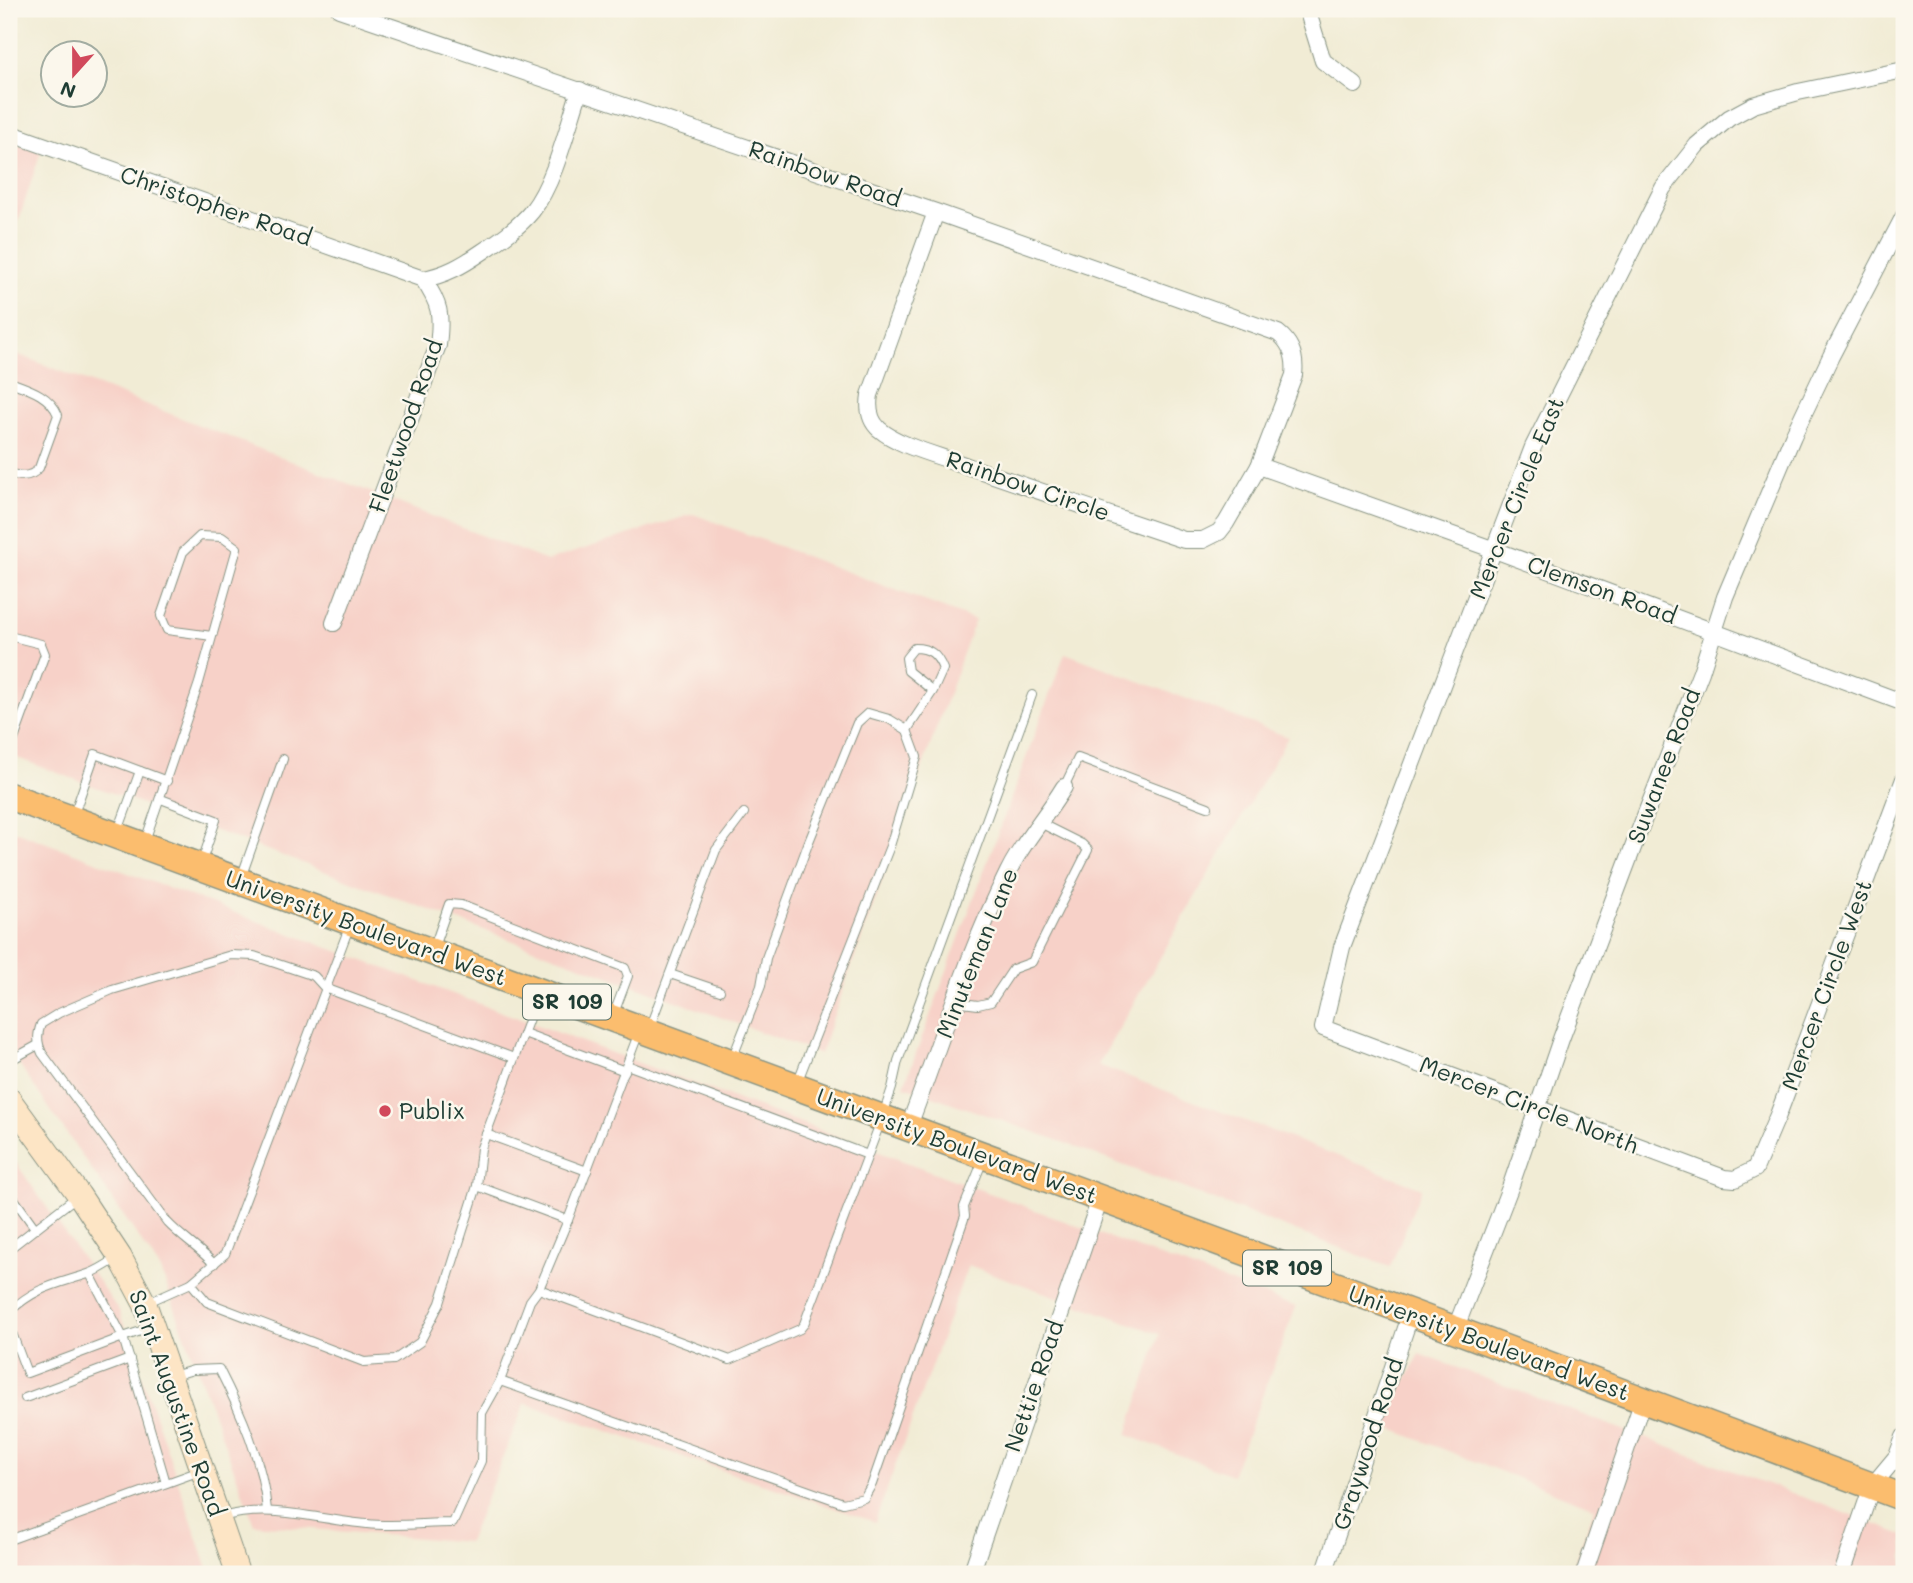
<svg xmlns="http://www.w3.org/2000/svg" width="1913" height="1583" font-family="Mali,sans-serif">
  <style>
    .built { fill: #f7d1c8 }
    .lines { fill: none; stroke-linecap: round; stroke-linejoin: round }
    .lane-casing { stroke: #889484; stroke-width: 10 }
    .street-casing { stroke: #889484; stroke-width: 18 }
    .secondary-casing { stroke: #889484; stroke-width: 25 }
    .primary-casing { stroke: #889484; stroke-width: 29 }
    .lane { stroke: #fff; stroke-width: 8 }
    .street { stroke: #fff; stroke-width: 16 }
    .secondary { stroke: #fde5c5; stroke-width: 23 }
    .primary { stroke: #fbbd6e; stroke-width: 26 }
    .poi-dot { fill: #d1495b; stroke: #fbf7ec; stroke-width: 2.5 }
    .labels { text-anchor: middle; stroke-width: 5; stroke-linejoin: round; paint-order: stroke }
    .shield { fill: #fbf7ec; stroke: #61756b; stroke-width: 2 }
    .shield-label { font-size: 21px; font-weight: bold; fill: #1f3d34 }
    .street-label { font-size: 23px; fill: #1f3d34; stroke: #fbf7ec }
    .poi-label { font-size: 23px; fill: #1f3d34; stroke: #fbf7ec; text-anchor: start }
  </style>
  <rect width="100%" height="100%" fill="#fbf7ec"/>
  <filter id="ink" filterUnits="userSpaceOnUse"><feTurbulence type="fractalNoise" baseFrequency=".0143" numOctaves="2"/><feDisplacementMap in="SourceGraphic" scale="14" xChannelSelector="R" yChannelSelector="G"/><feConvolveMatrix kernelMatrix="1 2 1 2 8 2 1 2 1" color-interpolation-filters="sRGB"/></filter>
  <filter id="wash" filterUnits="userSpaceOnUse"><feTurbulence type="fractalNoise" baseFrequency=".00686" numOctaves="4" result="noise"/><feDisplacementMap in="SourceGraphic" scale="28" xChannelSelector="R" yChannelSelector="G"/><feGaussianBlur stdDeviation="1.57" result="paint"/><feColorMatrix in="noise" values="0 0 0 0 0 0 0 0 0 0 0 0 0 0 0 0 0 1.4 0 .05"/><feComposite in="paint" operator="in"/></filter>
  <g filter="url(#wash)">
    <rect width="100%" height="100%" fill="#f1ecd5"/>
    <g class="built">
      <polygon points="9,142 41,151 9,250"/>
      <polygon points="9,351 547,561 693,514 975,620 820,1054 9,755"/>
      <polygon points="1065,653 1288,737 1098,1065 1422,1188 1390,1267 1057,1140 904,1086"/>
      <polygon points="9,829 1296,1307 1232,1475 1127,1435 1160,1334 968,1265 875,1522 525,1403 468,1542 254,1524 161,1270 9,1050"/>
      <polygon points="9,1153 119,1311 210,1574 9,1574"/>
      <polygon points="1420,1354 1904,1535 1904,1574 1758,1574 1737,1567 1734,1574 1586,1574 1572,1569 1595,1508 1381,1425"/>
    </g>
  </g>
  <g filter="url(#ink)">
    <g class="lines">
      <g class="lane-casing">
        <g id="lane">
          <path d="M9,473C20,477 31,478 39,468L58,415C50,395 29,389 10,382"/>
          <polyline points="9,636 41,644 45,654 9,753"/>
          <polyline points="1064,787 1078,758 1208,807"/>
          <polyline points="161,799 216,820 201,864"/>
          <polyline points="73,817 95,754 167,781"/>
          <polyline points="118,831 140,771"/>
          <polyline points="144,844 199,683 237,548 222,537 200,536 183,552 161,616 167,630 212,636"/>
          <polyline points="241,878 283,759"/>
          <polyline points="434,947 449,904 461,905 625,968 628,976 613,1016"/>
          <polyline points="670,974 720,991"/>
          <polyline points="955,1002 978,1005 991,1002 1013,969 1032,962 1088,850 1082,844 1038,822"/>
          <polyline points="649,1029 716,850 744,813"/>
          <polyline points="639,1032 568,1220 539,1289 530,1301 500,1381 843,1503 864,1498 872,1484 965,1216 964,1207 983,1160"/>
          <polyline points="524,1033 625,1071"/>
          <polyline points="732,1059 761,986 766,958 808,844 857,723 868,713 889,719 907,730"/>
          <polyline points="9,1061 38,1045"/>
          <polyline points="627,1065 868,1155"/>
          <path d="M797,1083L890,846L917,757L907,730L933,691L943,669C937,654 930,648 914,648L906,658L908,671L933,691"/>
          <polyline points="486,1134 587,1171"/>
          <polyline points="477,1186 568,1220"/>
          <polyline points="12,1196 35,1228"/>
          <polyline points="9,1249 76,1197"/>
          <path d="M214,1264C199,1248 182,1238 167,1222L42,1053C37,1042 37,1035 41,1024L59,1013L112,990L231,955L254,956L314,976L325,988L514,1058"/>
          <polyline points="90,1274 123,1337 150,1328"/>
          <polyline points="191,1283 207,1302 364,1362 394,1360 420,1342 440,1303 477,1186 481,1148 538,994"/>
          <polyline points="539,1289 730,1360 800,1329 804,1324 882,1118 892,1088 898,1061 1032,695"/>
          <polyline points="146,1303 191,1283 225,1254 350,925"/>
          <path d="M9,1312C36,1287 54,1285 88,1274C98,1271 108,1264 117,1258"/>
          <polyline points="9,1325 27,1373 123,1337 166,1483"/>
          <path d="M173,1376L193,1370L219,1369C241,1412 263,1462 267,1510"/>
          <polyline points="25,1398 130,1359"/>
          <path d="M222,1517C271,1503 318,1520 367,1524C395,1527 425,1523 453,1523L481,1461L482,1413L500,1381"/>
          <polyline points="9,1540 200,1471"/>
        </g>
      </g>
      <g class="street-casing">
        <g id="street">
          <path d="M339,9L936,212L1278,333C1292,344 1296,358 1294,375L1259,466L1226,523L1219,532L1203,540H1184C1112,516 1039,491 967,466C941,456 900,447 879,429C869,420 868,407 870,395L936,212"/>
          <polyline points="1307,9 1323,61 1355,85"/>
          <polyline points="1904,70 1798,92 1753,105 1729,118 1697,145 1663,188 1533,447 1342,947 1323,1028 1724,1178 1735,1179 1755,1169 1778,1115 1904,779"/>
          <path d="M9,133L423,279C446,275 463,265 482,252C500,240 519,227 532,211C555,182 568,125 580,90"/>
          <polyline points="1259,466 1492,549 1904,703"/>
          <path d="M334,623L438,345C442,314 440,304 423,279"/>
          <path d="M908,1128C941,1043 967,954 1008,872C1023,841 1046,817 1064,787"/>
          <polyline points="1455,1330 1511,1185 1561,1039 1643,821 1701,672 1725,597 1793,436 1831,356 1904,216"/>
          <polyline points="971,1574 1100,1199"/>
          <polyline points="1324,1574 1411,1313"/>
          <polyline points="1584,1574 1643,1400"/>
          <polyline points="1842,1574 1872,1486 1897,1456 1904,1437"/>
        </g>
      </g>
      <g class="secondary-casing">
        <polyline id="secondary" points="9,1099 79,1195 120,1257 145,1304 238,1574"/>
      </g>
      <g class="primary-casing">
        <polyline id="primary" points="9,796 1411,1313 1904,1498"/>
      </g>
      <use href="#lane" class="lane"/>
      <use href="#street" class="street"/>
      <use href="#secondary" class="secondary"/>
      <use href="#primary" class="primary"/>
    </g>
  </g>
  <circle class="poi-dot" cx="385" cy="1111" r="7"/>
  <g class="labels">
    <g class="shield">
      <rect x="523" y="984.5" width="88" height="35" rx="5"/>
      <rect x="1243" y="1250.5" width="88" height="35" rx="5"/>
    </g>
    <g class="shield-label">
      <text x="567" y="1009">SR 109</text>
      <text x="1287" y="1275">SR 109</text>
    </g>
    <g class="street-label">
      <text transform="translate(825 174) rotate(19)" y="8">Rainbow Road</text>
      <text transform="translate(216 206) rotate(19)" y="8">Christopher Road</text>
      <text transform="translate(406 426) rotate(-71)" y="8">Fleetwood Road</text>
      <text transform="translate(1028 486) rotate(19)" y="8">Rainbow Circle</text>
      <text transform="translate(1517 498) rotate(-68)" y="8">Mercer Circle East</text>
      <text transform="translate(1602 590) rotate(20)" y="8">Clemson Road</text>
      <text transform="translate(1664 766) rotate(-69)" y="8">Suwanee Road</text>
      <text transform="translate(366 928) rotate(20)" y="8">University Boulevard West</text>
      <text transform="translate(977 953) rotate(-68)" y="8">Minuteman Lane</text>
      <text transform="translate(1827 985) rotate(-70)" y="8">Mercer Circle West</text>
      <text transform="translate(1529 1105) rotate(21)" y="8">Mercer Circle North</text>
      <text transform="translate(957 1146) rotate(20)" y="8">University Boulevard West</text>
      <text transform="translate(1489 1343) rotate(20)" y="8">University Boulevard West</text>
      <text transform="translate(1034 1386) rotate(-71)" y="8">Nettie Road</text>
      <text transform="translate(177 1403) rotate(70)" y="8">Saint Augustine Road</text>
      <text transform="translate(1368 1444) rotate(-72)" y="8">Graywood Road</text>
    </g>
    <g class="poi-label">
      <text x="399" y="1119">Publix</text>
    </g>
  </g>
  <rect width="1913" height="1583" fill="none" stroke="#fbf7ec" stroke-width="35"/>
  <g transform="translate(74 74) rotate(201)"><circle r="33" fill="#fbf7ec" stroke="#a3ada2" stroke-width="2"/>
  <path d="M0-5L12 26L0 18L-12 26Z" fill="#d1495b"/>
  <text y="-10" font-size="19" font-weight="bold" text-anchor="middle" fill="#1f3d34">N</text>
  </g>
</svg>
